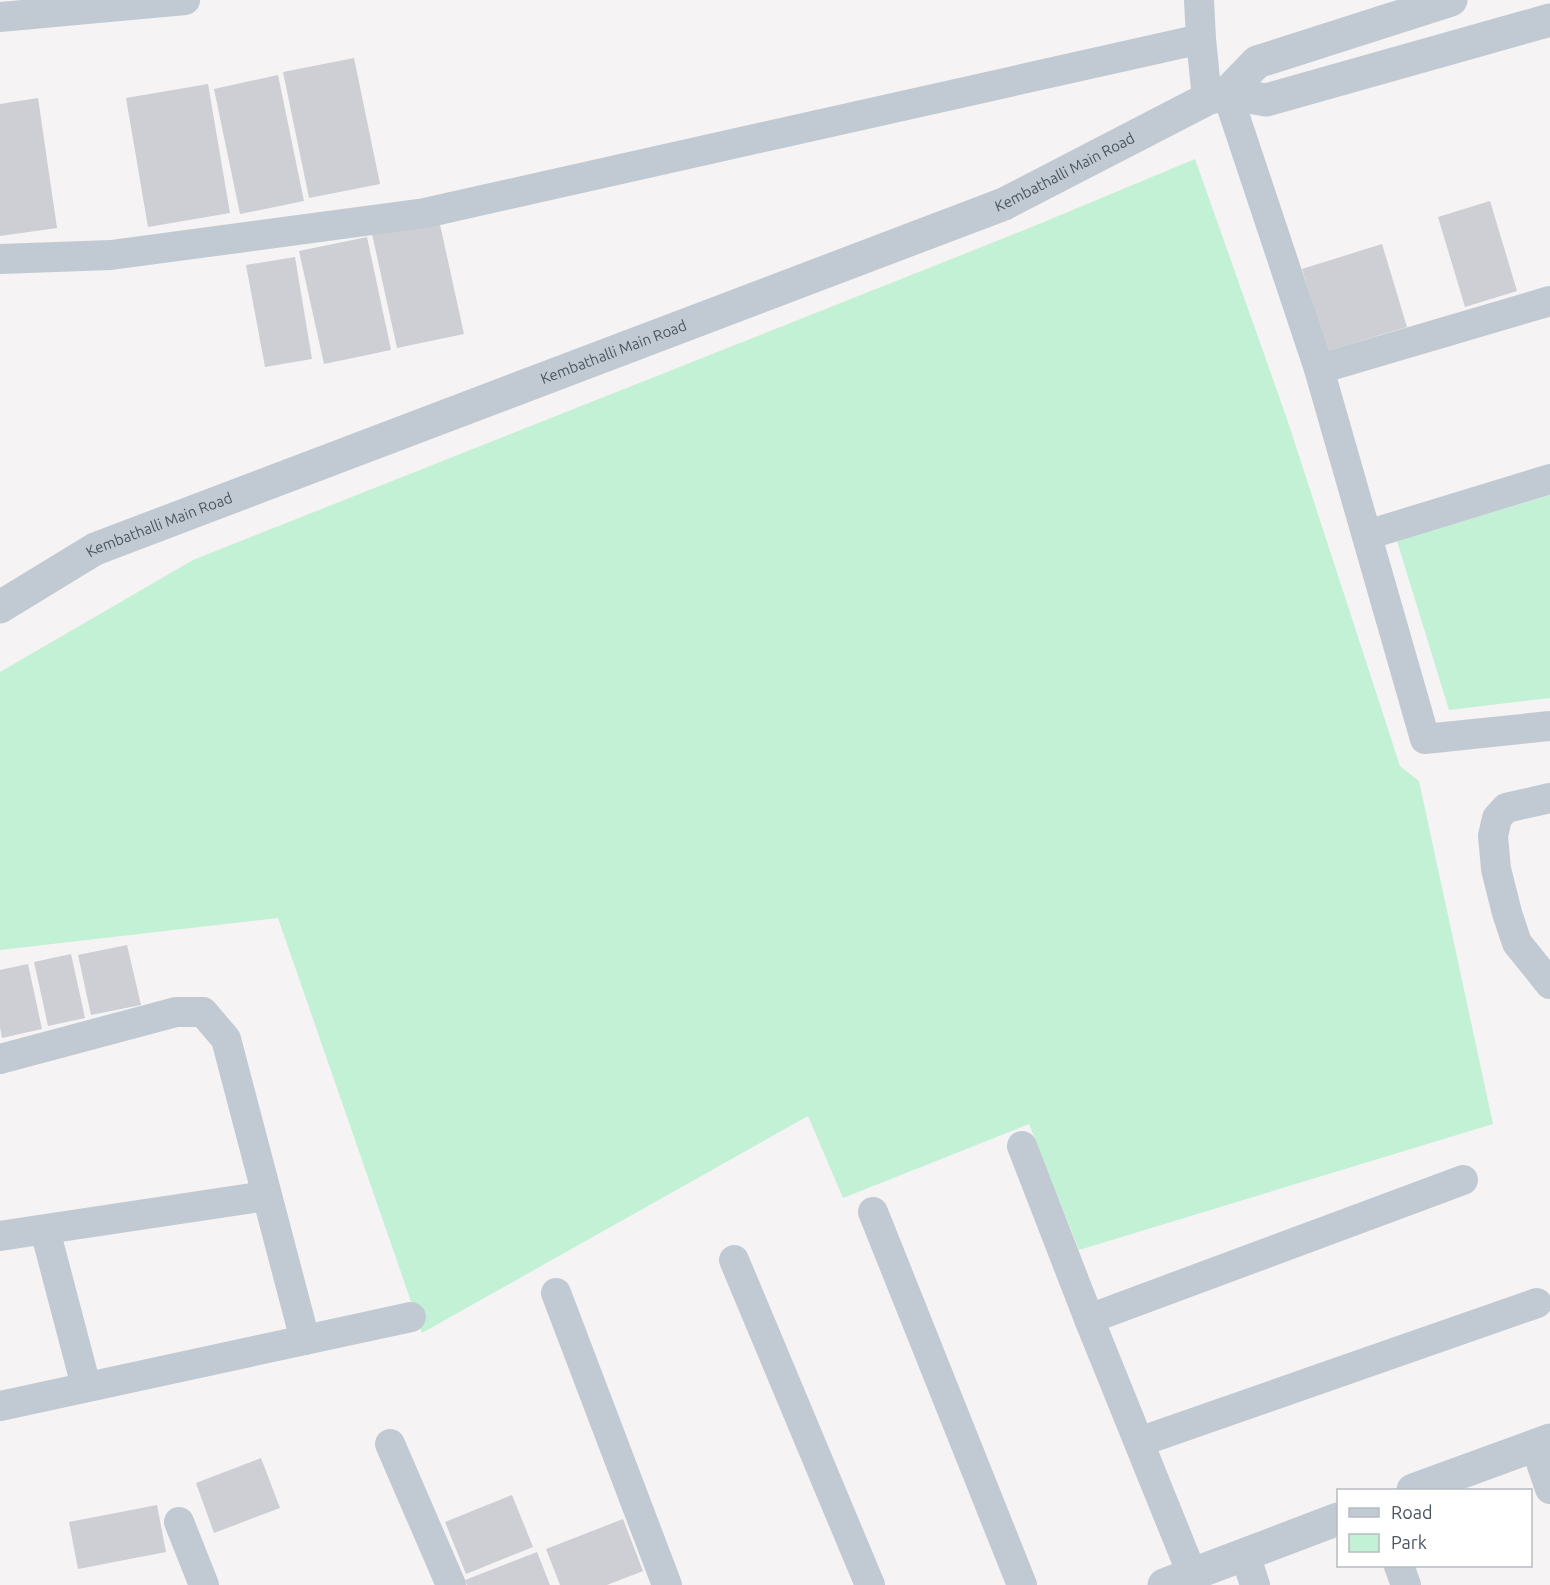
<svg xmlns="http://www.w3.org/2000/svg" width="1550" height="1585" font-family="Ubuntu,sans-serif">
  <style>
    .green { fill: #c3f1d5 }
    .building { fill: #cdcfd5 }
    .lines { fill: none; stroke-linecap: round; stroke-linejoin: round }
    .minor { stroke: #c1cad2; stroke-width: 30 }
    .tertiary { stroke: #c1cad2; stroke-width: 33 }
    .labels { text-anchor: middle; stroke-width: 6; stroke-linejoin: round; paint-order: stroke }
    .street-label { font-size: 15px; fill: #4a5661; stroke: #fff }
  </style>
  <rect width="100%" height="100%" fill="#f5f3f3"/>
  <g class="green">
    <polygon points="1195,159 1287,419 1400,766 1419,781 1493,1124 1079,1250 1029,1124 843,1198 808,1116 422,1333 278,918 0,950 0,672 193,560 1027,229"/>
    <polygon points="1550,495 1550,698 1449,710 1397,541"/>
  </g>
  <g class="building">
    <polygon points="354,58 380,184 309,198 283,72"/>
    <polygon points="278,75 304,201 240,214 214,89"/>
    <polygon points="208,84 230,213 148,227 126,98"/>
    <polygon points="38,98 57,228 0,236 0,104"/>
    <polygon points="1490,201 1517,291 1465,307 1438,217"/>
    <polygon points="439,220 464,334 397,348 372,234"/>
    <polygon points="367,237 391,350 324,364 299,251"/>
    <polygon points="1382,244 1407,327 1327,351 1302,269"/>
    <polygon points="295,257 312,359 265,367 246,265"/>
    <polygon points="127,945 141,1005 91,1015 78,955"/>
    <polygon points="71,954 85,1018 48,1026 34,962"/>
    <polygon points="28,964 42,1029 2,1038 0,1027 0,970"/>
    <polygon points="261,1458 280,1508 214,1533 196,1483"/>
    <polygon points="512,1495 533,1547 466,1574 445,1522"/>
    <polygon points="157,1505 166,1552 78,1569 69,1522"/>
    <polygon points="623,1519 643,1571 607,1585 560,1585 546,1549"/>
    <polygon points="537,1552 550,1585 467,1585 465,1580"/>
  </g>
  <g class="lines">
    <g class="minor">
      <polyline points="1199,0 1201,39 1207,99"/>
      <polyline points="0,17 185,0"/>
      <polyline points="1227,93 1319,369 1425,739 1550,726"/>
      <polyline points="0,259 111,255 425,213 1201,39"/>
      <polyline points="1319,369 1550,301"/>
      <polyline points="1367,535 1550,479"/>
      <polyline points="1550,798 1506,808 1497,818 1493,836 1496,869 1507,913 1517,943 1550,984"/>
      <polyline points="0,1059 176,1012 203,1012 226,1039 305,1340"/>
      <polyline points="1022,1146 1089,1319 1192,1574"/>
      <polyline points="873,1212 1022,1585"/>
      <polyline points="45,1230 86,1386"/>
      <polyline points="0,1236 266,1196"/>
      <polyline points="734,1260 870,1585"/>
      <polyline points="556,1293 667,1585"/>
      <polyline points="1089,1319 1463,1180"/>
      <polyline points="0,1406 411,1317"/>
      <polyline points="1139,1442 1537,1303"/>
      <polyline points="390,1444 451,1585"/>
      <polyline points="1535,1445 1550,1489"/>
      <polyline points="179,1522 204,1585"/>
      <polyline points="1245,1554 1255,1585"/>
      <polyline points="1399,1566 1406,1585"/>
    </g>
    <g class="tertiary">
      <polyline points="1227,93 1266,100 1550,20"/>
      <path id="s1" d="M0,607L95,549L1004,204L1207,99L1227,93L1257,62L1451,0"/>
      <polyline points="1413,1490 1550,1440"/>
      <polyline points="1164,1585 1338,1519"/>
    </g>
  </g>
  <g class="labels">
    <g class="street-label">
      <text dy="5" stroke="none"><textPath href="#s1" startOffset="1152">Kembathalli Main Road</textPath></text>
      <text dy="5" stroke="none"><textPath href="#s1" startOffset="666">Kembathalli Main Road</textPath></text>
      <text dy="5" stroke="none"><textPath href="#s1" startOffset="180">Kembathalli Main Road</textPath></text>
    </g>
  </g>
  <rect x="1337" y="1489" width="195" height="78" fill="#ffffff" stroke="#b7bbc0" stroke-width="1.5"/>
  <rect x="1349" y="1508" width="30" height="9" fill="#c1cad2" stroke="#b7bbc0" stroke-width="1.5"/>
  <text x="1391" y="1519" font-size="18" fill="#4a5661">Road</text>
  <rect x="1349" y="1534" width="30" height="18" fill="#c3f1d5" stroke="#b7bbc0" stroke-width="1.5"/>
  <text x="1391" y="1549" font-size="18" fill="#4a5661">Park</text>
</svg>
